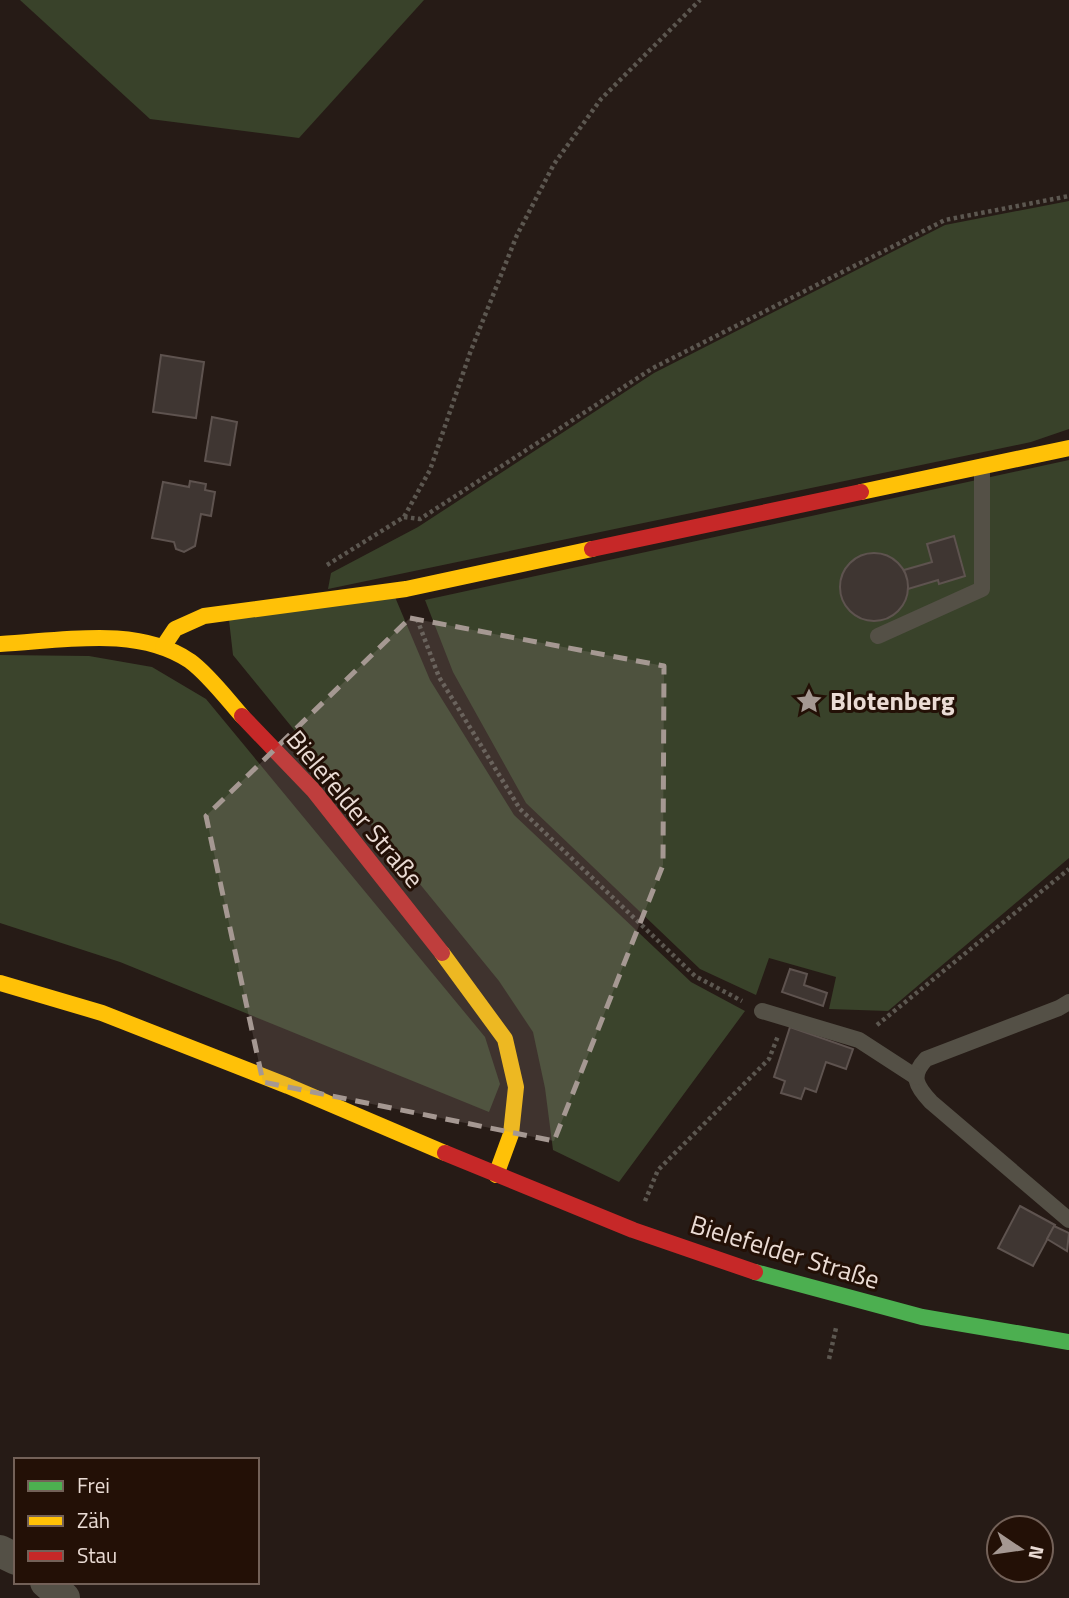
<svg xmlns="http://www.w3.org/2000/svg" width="1069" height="1598" font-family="'Titillium Web',sans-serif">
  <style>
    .green { fill: #3b442c }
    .forest { fill: #39422a }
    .building { fill: #3f3632; stroke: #5e534f; stroke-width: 2 }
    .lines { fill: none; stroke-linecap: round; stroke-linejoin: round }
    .path { stroke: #5c5750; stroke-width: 4.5; stroke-dasharray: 3.5 3.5; stroke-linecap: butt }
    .lane { stroke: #545046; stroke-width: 16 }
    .street { stroke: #545046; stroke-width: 32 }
    .fast { stroke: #4caf50; stroke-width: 16 }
    .slow { stroke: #ffc107; stroke-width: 16 }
    .jam { stroke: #c62828; stroke-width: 16 }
    .marked { fill: #a59892; fill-opacity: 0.2; stroke: #a59892; stroke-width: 5; stroke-dasharray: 14 9; stroke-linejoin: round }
    .labels { text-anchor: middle; stroke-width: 6; stroke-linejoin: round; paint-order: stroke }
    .poi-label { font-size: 26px; font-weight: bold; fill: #eadbd4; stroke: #231006; text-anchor: start }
    .street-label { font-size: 26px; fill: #eadbd4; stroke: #231006 }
  </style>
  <rect width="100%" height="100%" fill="#261b16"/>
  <g class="green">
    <polygon points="395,597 430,680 514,815 691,982 745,1011 619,1182 553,1150 545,1088 533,1032 499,981 233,655 229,620"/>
    <polygon points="0,655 89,656 152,667 206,699 485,1037 500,1084 489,1112 120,962 0,923"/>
  </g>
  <g class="forest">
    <polygon points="20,0 424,0 299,138 150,119"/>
    <polygon points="1069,201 1069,429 1031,442 328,589 331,573 418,527 654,373 945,225"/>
    <polygon points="1069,460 1069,858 888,1011 829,1009 836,977 769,958 756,995 700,969 526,803 453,672 425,600"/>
  </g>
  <g class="building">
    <polygon points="161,355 204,362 196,418 153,412"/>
    <polygon points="212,417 237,422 230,465 205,461"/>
    <polygon points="190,481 206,484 205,490 215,492 211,516 201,514 195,546 184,552 176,549 174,542 152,538 163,482 189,487"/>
    <polygon points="954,536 965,576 939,584 938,580 908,589 904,570 932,562 927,544"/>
    <circle cx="874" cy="587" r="34"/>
    <polygon points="790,969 807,974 804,985 827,993 823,1006 782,992"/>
    <polygon points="790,1027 853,1049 846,1069 826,1062 816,1092 805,1088 801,1099 781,1093 785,1081 774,1077"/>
    <polygon points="1020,1206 1055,1225 1033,1266 998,1248"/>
    <polygon points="1054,1226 1069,1233 1067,1251 1047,1239"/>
  </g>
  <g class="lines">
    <g class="path">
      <polyline points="404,517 420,519 653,368 945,220 1069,196"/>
      <polyline points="327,565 404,517 430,470 470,353 517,235 554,164 601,99 700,0"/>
      <polyline points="417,619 439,677 520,809 695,976 742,1001"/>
      <polyline points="877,1025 1069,869"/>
      <polyline points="645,1201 658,1170 769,1059 778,1036"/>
      <polyline points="829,1359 836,1328"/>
    </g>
    <g class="lane">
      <polyline points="878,636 982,589 982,468"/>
      <path d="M1069,1002L1059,1008L926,1059C910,1076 916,1086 931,1102L1069,1220"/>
      <polyline points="762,1011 859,1040 916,1077"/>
    </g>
    <g class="street">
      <polyline points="0,1551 16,1559"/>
      <polyline points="46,1582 64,1598"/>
    </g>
    <polyline class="fast" points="755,1272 922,1317 1069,1342"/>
    <g class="slow">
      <polyline points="861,492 1069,448"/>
      <path d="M0,644C61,641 137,625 190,661C208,674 227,699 242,716"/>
      <polyline points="163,647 175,629 204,616 406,589 592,549"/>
      <polyline points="442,953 505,1039 516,1087 511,1134 496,1175"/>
      <polyline points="0,983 102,1013 288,1086 445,1153"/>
    </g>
    <g class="jam">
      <polyline points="592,549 861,492"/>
      <polyline points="242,716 314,791 442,953"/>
      <polyline points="445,1153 633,1230 755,1272"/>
    </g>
  </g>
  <path class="marked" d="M410,618L664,666L663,865L554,1141L263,1082L206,816Z"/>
  <defs>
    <g id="sight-bare" transform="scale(2.1)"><path d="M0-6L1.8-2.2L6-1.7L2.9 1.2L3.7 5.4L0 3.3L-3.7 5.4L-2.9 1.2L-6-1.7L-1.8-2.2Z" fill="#a59892" stroke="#231006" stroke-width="2.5" paint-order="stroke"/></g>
  </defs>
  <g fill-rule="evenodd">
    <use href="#sight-bare" x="809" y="701"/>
  </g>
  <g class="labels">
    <g class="poi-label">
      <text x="830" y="710">Blotenberg</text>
    </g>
    <g class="street-label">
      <text transform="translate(355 809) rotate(50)" y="9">Bielefelder Straße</text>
      <text transform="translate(785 1252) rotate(17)" y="9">Bielefelder Straße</text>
    </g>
  </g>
  <rect x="14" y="1458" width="245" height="126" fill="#231006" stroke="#736158" stroke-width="2"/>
  <rect x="28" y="1481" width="35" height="10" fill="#4caf50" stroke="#736158" stroke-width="2"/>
  <text x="77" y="1493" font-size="21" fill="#eadbd4">Frei</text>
  <rect x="28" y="1516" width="35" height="10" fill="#ffc107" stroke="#736158" stroke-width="2"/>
  <text x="77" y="1528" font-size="21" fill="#eadbd4">Zäh</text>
  <rect x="28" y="1551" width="35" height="10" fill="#c62828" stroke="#736158" stroke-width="2"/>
  <text x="77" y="1563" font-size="21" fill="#eadbd4">Stau</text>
  <g transform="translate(1020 1549) rotate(103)"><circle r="33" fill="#231006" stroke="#736158" stroke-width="2"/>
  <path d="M0-5L12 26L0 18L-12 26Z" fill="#a59892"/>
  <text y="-10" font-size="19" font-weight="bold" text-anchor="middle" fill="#eadbd4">N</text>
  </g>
</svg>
